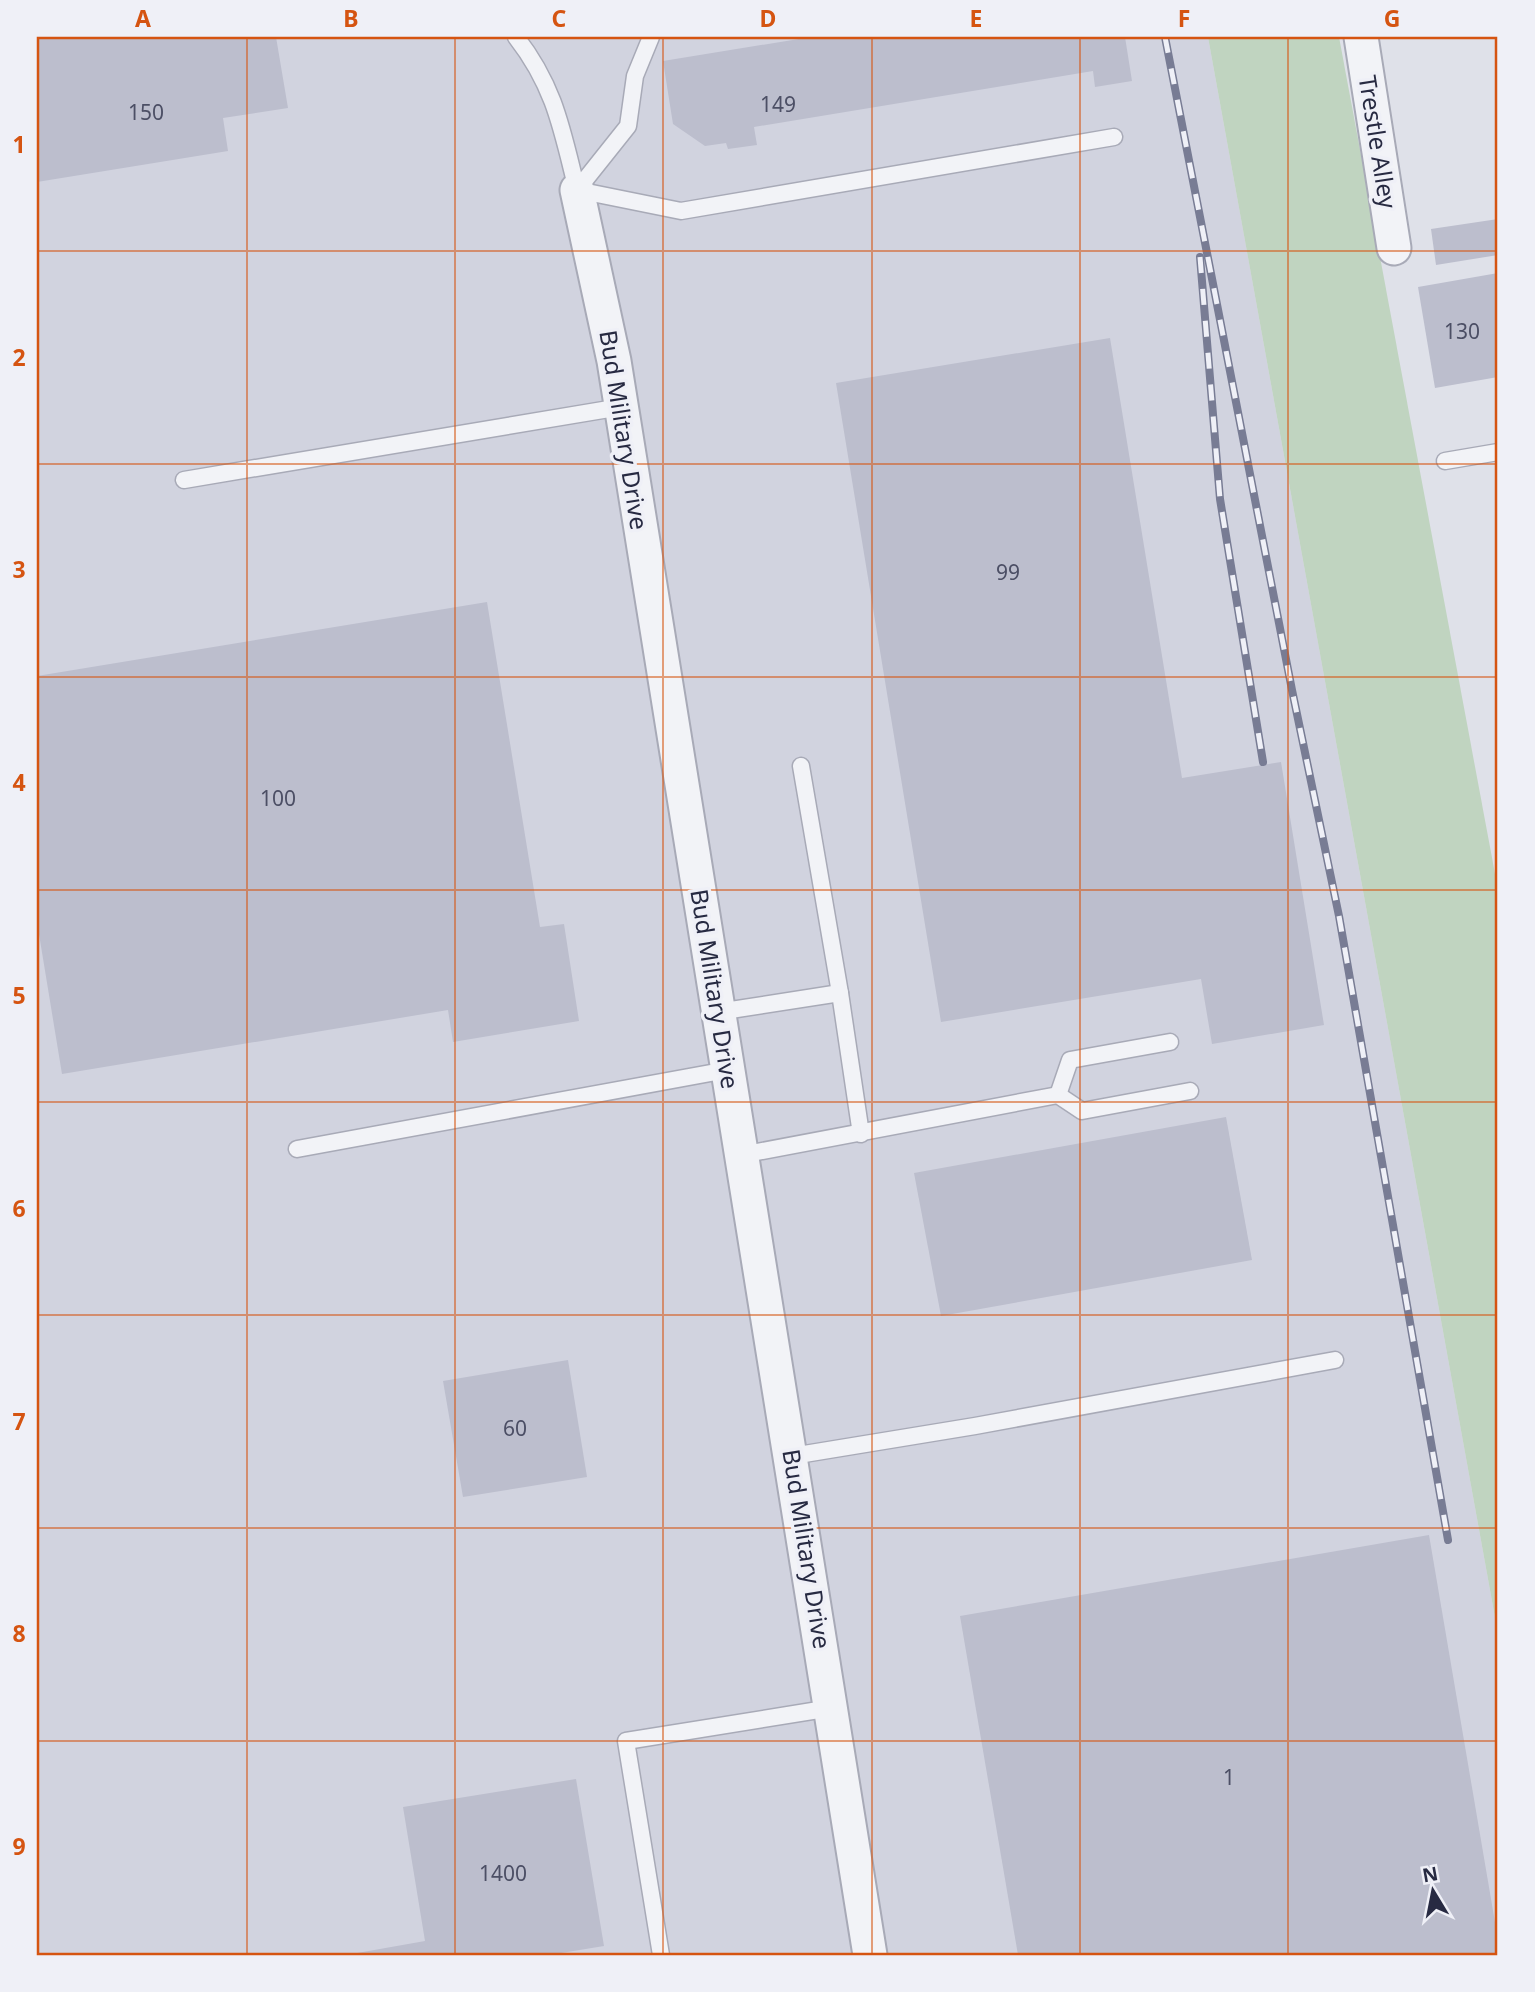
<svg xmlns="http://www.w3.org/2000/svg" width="1535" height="1992" font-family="'Noto Sans',sans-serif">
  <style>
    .built { fill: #d1d3df }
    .green { fill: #c0d4c0 }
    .building { fill: #bcbecd }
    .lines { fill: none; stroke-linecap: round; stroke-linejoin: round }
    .service-casing { stroke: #a8aab7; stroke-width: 19 }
    .minor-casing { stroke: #a8aab7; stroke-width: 37 }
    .service { stroke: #f2f3f7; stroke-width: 16 }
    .minor { stroke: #f2f3f7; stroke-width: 33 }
    .rail-casing { stroke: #787c94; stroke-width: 8 }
    .rail { stroke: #eff0f7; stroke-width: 5; stroke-dasharray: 16; stroke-linecap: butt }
    .grid { fill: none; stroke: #d55411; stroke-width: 2; stroke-opacity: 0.55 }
    .labels { text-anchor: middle; stroke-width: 7; stroke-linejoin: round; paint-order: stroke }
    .number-label { font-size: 21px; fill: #4c4f65 }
    .street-label { font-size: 24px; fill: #272a42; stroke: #eff0f7 }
    .neatline { fill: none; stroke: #d55411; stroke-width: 2.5 }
    .grid-label { font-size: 23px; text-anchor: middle; font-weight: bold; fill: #d55411 }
  </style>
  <rect width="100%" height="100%" fill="#dfe1e9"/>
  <polygon class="built" points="37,37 1208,37 1498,1634 1498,1955 37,1955"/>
  <polygon class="green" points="1208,37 1339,37 1498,890 1498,1634"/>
  <g class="building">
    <polygon points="37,37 276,37 288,108 223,118 228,151 37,182"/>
    <polygon points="811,37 1125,37 1132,81 1095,87 1093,71 754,127 757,145 728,149 726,143 705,146 673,124 663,61"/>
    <polygon points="1498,219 1498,255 1436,265 1431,229"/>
    <polygon points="1498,273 1498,377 1435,388 1418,287"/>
    <polygon points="1110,338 1182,778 1281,762 1324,1025 1212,1044 1201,979 941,1022 836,383"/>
    <polygon points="487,602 540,927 564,924 579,1021 453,1042 448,1010 62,1074 37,922 37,676"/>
    <polygon points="1226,1117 1252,1260 941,1316 914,1173"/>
    <polygon points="568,1360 587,1477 463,1497 443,1381"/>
    <polygon points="1429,1535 1498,1940 1498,1955 1018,1955 960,1616"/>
    <polygon points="576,1779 604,1946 549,1955 346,1955 425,1941 403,1807"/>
  </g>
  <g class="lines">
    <g class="service-casing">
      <g id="service">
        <path d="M516,37C555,87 562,130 577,190"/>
        <polyline points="577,190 681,211 1114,137"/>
        <polyline points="577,190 628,126 635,76 651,37"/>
        <polyline points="1445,461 1498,452"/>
        <polyline points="184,480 621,407"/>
        <polyline points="801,766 840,993"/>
        <polyline points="718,1012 840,993 861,1134"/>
        <polyline points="1058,1095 1070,1060 1170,1042"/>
        <polyline points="297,1149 727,1070"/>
        <polyline points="741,1155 1058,1095 1082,1111 1190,1091"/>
        <polyline points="792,1456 975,1426 1335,1360"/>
        <polyline points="661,1955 626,1741 831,1708"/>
      </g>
    </g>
    <g class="minor-casing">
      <g id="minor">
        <polyline points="1361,37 1394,248"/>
        <polyline points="577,190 614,361 870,1955"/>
      </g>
    </g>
    <use href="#service" class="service"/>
    <use href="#minor" class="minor"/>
    <g class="rail-casing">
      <g id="rail">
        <polyline points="1165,37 1292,690 1339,916 1448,1540"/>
        <polyline points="1200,257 1220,499 1263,762"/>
      </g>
    </g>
    <use href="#rail" class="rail"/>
  </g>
  <path class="grid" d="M247,37V1955M455,37V1955M663,37V1955M872,37V1955M1080,37V1955M1288,37V1955M37,251H1498M37,464H1498M37,677H1498M37,890H1498M37,1102H1498M37,1315H1498M37,1528H1498M37,1741H1498"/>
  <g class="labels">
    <g class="number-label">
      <text x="778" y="112">149</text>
      <text x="146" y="120">150</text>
      <text x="1462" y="339">130</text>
      <text x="1008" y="580">99</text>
      <text x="278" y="806">100</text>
      <text x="515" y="1436">60</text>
      <text x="1229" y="1785">1</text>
      <text x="503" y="1881">1400</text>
    </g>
    <g class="street-label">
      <text transform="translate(1377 142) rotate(81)" y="8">Trestle Alley</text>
      <text transform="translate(623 430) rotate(81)" y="8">Bud Military Drive</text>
      <text transform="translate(714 989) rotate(81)" y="8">Bud Military Drive</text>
      <text transform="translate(806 1549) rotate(81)" y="8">Bud Military Drive</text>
    </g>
  </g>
  <rect width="1535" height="1992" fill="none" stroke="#eff0f7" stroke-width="77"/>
  <g transform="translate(1433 1891) rotate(350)" stroke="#eff0f7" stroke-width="5" paint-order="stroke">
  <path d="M0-5L12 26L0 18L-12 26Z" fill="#272a42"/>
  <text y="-10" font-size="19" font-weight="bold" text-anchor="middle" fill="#272a42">N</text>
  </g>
  <rect x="38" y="38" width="1458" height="1916" class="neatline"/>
  <g class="grid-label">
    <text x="143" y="27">A</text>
    <text x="351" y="27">B</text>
    <text x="559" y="27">C</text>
    <text x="768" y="27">D</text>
    <text x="976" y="27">E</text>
    <text x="1184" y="27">F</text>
    <text x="1392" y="27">G</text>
    <text x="19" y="153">1</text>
    <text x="19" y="366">2</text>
    <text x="19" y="578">3</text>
    <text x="19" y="791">4</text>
    <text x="19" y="1004">5</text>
    <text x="19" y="1217">6</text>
    <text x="19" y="1430">7</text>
    <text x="19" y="1642">8</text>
    <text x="19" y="1855">9</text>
  </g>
</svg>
